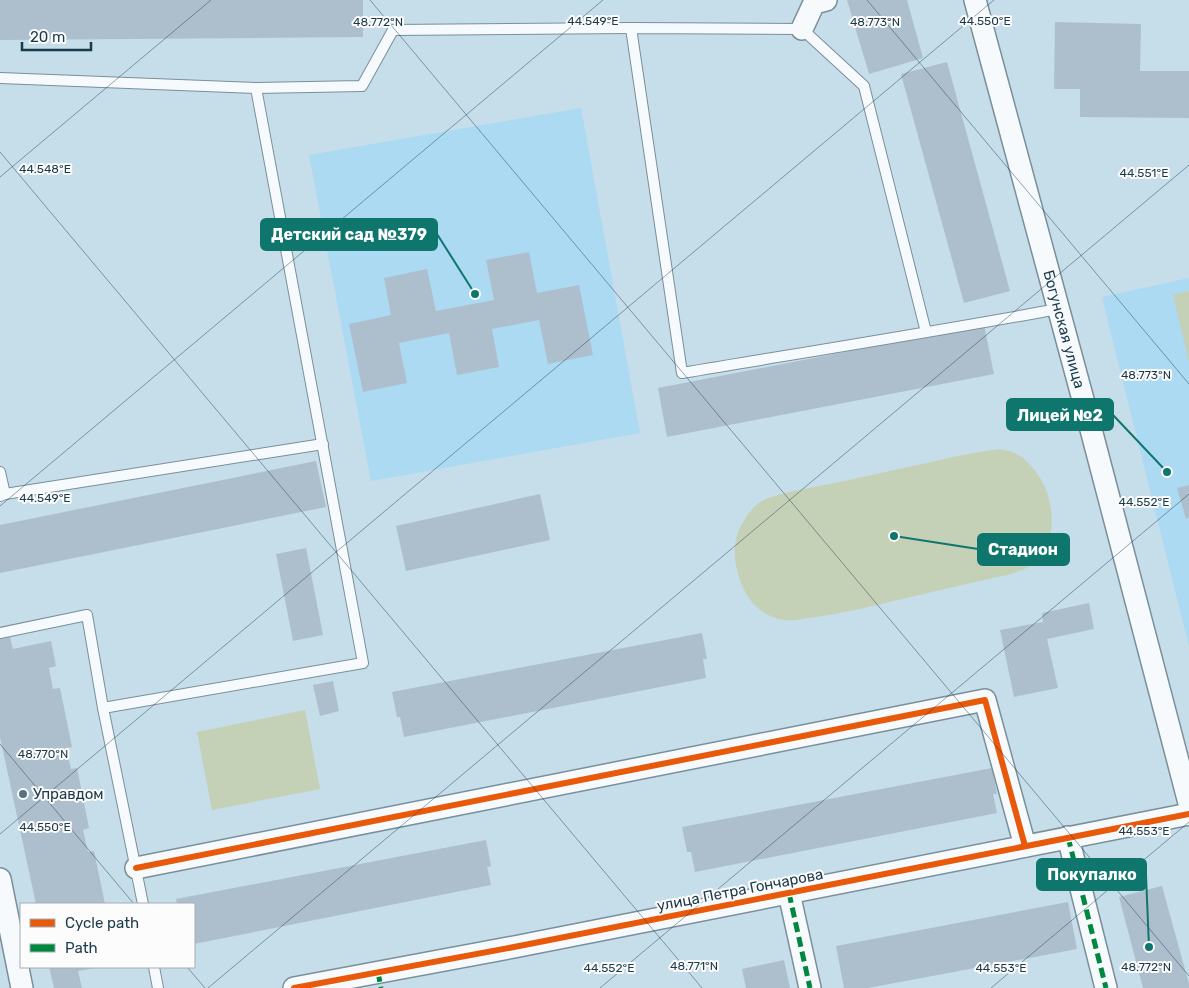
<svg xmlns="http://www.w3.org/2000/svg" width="1189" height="988" font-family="Rubik,sans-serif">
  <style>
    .built { fill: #acdaf3 }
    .green { fill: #c4d1b7 }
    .building { fill: #adbfcd }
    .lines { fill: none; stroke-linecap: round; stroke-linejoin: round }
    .lane-casing { stroke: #7a8f9a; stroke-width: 12 }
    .street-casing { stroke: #7a8f9a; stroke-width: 24 }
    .lane { stroke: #f6fafc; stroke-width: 10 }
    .street { stroke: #f6fafc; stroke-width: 21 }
    .quiet { stroke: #00873e; stroke-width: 5; stroke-dasharray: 10 5; stroke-linecap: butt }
    .cycleway-casing { stroke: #fcfcfc; stroke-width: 9 }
    .cycleway { stroke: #e8590c; stroke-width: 6 }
    .ticks { fill: none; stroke: #1b3a4a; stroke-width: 1; stroke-opacity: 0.45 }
    .poi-dot { fill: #577382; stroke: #fcfcfc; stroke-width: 2 }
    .labels { text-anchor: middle; stroke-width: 4; stroke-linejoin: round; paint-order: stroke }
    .street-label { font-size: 15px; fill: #1b3a4a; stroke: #fcfcfc }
    .poi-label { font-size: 15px; fill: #1b3a4a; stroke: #fcfcfc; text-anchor: start }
    .ticks-label { font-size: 12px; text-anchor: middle; fill: #1b3a4a; stroke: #fcfcfc; stroke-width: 4; stroke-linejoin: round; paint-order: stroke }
    .leader { fill: none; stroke: #0f766e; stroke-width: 2 }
    .callout-dot { fill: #0f766e; stroke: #fcfcfc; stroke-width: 2 }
    .callout { fill: #0f766e; stroke: #0f766e; stroke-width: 2 }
    .callout-label { font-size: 16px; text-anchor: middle; font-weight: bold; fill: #fff }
  </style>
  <rect width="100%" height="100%" fill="#c6ddea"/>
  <g class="built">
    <polygon points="581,108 640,433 371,481 309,155"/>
    <polygon points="1189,278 1189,647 1102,297"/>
  </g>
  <g class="green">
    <polygon points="1189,291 1189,362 1173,295"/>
    <path d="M1000,449C1009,451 1018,453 1025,460C1046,478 1056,509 1050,536C1049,542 1047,549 1044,554C1036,565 1023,570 1011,574C962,585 913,596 864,608C845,612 827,616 808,618C801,619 793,621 785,620C763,618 747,601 740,580C732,557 732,537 747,516C750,511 755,506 760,502C775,493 812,488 830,484C861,477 891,471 922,464C948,458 974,452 1000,449Z"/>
    <polygon points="305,710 320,789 212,810 197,732"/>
  </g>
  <g class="building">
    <polygon points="0,0 363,0 363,37 0,40"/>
    <polygon points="847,0 907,0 923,58 869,74"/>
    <polygon points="1055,22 1141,24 1140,71 1189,71 1189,118 1080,117 1080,89 1054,89"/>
    <polygon points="947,62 1010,291 964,303 901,74"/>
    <polygon points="529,252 537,293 579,285 593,355 548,364 539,320 492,329 499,367 457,375 449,333 399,343 407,383 363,392 349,324 391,315 384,278 427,269 436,311 494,300 486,260"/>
    <polygon points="984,325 994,374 667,437 658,388"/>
    <polygon points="316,461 326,507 0,573 0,525"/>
    <polygon points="1189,485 1189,518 1186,519 1177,488"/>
    <polygon points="540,494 550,540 406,571 396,526"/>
    <polygon points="306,548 323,635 293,641 276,554"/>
    <polygon points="1089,603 1094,629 1047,639 1058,688 1014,697 1000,630 1043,622 1042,613"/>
    <polygon points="702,633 707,659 703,659 706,678 404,737 400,717 397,717 392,692"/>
    <polygon points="10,637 13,649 51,641 56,666 49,668 53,689 60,688 72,747 66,748 71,769 77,768 89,828 83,830 88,852 94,851 105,904 36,904 0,737 0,639"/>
    <polygon points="333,681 339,711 320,716 313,685"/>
    <polygon points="992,768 997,794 993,794 997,813 695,872 691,852 687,852 682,827"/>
    <polygon points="486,840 491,866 487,867 491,885 194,944 194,904 177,904 176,899"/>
    <polygon points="1162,886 1189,984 1189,988 1143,988 1119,897"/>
    <polygon points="1068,902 1077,949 868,988 844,988 836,946"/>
    <polygon points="784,960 790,988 746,988 742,969"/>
    <polygon points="49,967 95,967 95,968 78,971 82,988 54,988"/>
  </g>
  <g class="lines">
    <g class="lane-casing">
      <g id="lane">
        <polyline points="0,78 256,88 362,86 393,30 631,28"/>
        <path d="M926,332L864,86L802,29L631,28L682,373C807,352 933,332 1058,309"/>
        <polyline points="0,472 5,494"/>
        <polyline points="0,496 5,494 323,444"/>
        <polyline points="0,633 87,615 103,708"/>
        <polyline points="143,904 103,708 363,663 256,88"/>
        <polyline points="154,967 158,988"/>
      </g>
    </g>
    <g class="street-casing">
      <g id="street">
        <path id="s1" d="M975,0L1088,418L1189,803"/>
        <polyline points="802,29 814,3 826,0"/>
        <polyline points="1068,837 1106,988"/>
        <polyline points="136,868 985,700 1025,846"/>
        <polyline points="0,879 22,988"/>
        <polyline points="789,893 810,988"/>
        <polyline points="294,988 514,947 1189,814"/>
      </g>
    </g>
    <use href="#lane" class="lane"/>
    <use href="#street" class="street"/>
    <g class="quiet">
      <polyline points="1068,837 1106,988"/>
      <polyline points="789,893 810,988"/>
      <polyline points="378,972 381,988"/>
    </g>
    <g class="cycleway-casing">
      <g id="cycleway">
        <polyline points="136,868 985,700 1025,846"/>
        <polyline points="294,988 514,947 1189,814"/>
      </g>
    </g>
    <use href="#cycleway" class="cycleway"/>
  </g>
  <path class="ticks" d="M370,0L1189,976M867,0L1189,384M0,152L702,988M0,177L211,0M0,506L603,0M0,744L134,904M0,834L994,0M187,967L205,988M208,988L1189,165M600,988L1189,494M991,988L1189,822"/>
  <circle class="poi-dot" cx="23" cy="794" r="5"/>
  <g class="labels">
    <g class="street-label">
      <text dy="5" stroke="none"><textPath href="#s1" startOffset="341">Богунская улица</textPath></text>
      <text transform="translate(740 890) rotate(-11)" y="5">улица Петра Гончарова</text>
    </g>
    <g class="poi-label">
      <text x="33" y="799">Управдом</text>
    </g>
  </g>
  <g class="ticks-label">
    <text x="593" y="25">44.549°E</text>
    <text x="985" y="25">44.550°E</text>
    <text x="378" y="26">48.772°N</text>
    <text x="875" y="26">48.773°N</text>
    <text x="45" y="173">44.548°E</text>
    <text x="1144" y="177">44.551°E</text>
    <text x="1146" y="379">48.773°N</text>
    <text x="45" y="502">44.549°E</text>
    <text x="1144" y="506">44.552°E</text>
    <text x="43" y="758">48.770°N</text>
    <text x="45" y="831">44.550°E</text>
    <text x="1144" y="835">44.553°E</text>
    <text x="694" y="970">48.771°N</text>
    <text x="1146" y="971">48.772°N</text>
    <text x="609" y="972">44.552°E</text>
    <text x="1001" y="972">44.553°E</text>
  </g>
  <path class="leader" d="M475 294L437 234M1167 472L1113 415M894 536L978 549M1149 947L1146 875"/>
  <g class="callout-dot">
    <circle cx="475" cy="294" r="5"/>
    <circle cx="1167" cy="472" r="5"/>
    <circle cx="894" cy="536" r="5"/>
    <circle cx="1149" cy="947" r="5"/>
  </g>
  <g class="callout">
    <rect x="261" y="219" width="176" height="31" rx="5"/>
    <rect x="1007" y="399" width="106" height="31" rx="5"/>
    <rect x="978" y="534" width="91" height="31" rx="5"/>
    <rect x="1037" y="859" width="109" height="31" rx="5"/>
  </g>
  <g class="callout-label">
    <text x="349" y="240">Детский сад №379</text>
    <text x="1060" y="421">Лицей №2</text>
    <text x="1023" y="555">Стадион</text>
    <text x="1092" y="880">Покупалко</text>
  </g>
  <rect x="20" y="903" width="175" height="65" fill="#fcfcfc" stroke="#a2aeb5"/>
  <rect x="30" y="919" width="25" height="8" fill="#e8590c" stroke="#a2aeb5"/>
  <text x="65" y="928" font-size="15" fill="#1b3a4a">Cycle path</text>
  <rect x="30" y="944" width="25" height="8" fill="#00873e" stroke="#a2aeb5"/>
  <text x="65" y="953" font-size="15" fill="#1b3a4a">Path</text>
  <path d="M22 42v8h69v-8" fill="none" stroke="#1b3a4a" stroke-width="2.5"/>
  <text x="30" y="42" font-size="15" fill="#1b3a4a" stroke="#fcfcfc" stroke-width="4" paint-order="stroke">20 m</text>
</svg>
